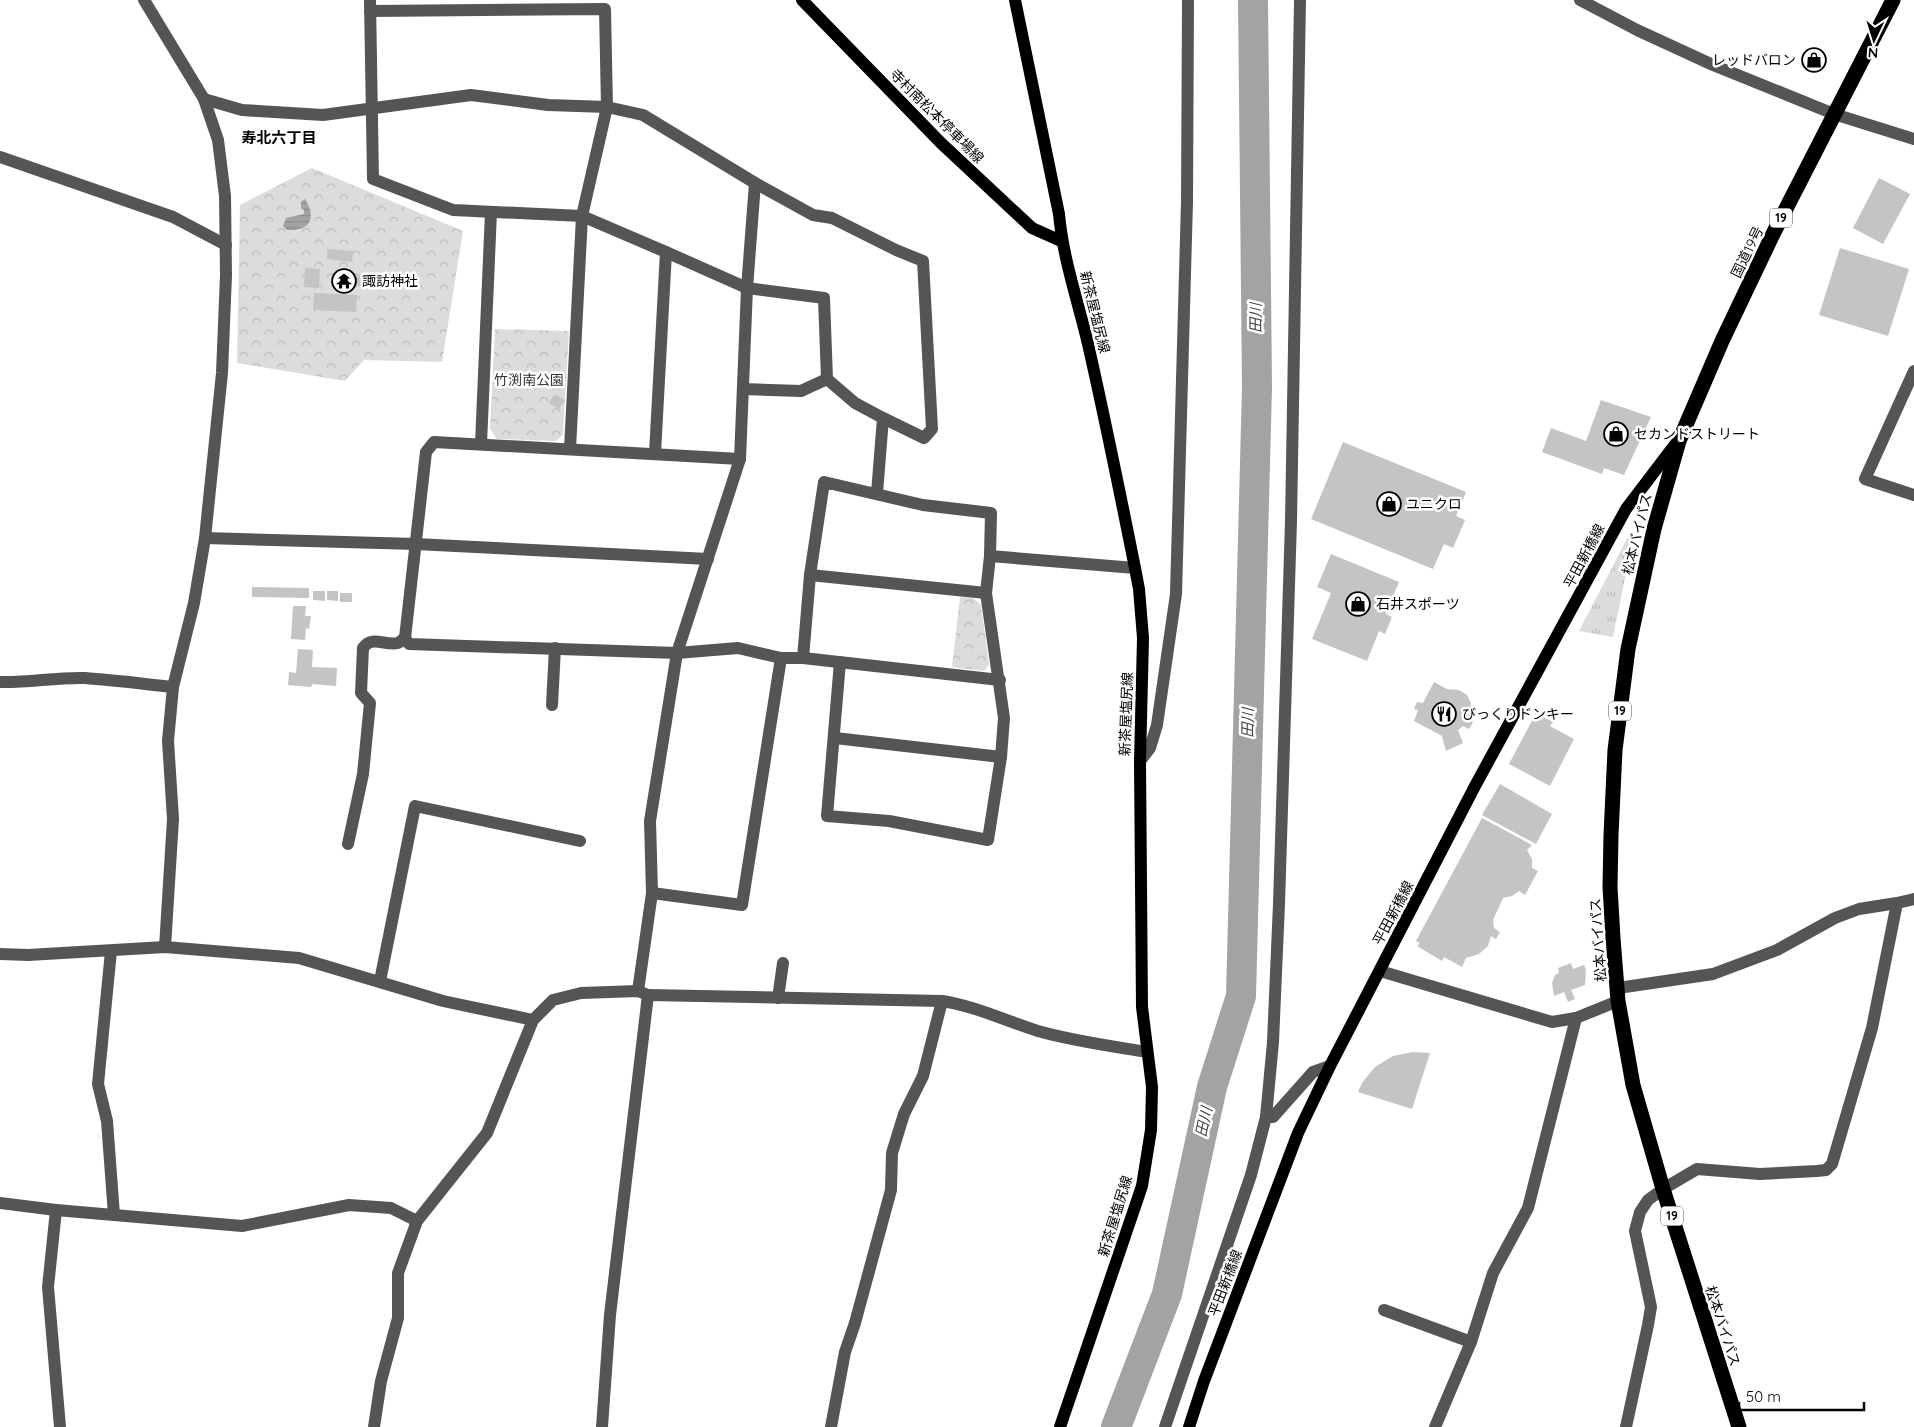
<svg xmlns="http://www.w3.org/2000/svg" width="1914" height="1427" font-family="Quicksand,'Noto Sans JP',sans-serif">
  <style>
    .grass { fill: url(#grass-tufts) }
    .forest { fill: url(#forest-crowns) }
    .water { fill: url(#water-rules) }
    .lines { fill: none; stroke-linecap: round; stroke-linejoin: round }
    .river { stroke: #a3a3a3; stroke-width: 30 }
    .building { fill: #c4c4c4 }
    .minor { stroke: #555; stroke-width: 12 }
    .major { stroke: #000; stroke-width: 12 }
    .highway { stroke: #000; stroke-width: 15 }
    .labels { text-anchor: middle; stroke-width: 5; stroke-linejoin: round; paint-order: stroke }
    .shield { fill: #fff; stroke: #4c4c4c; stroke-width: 1 }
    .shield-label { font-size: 12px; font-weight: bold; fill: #000 }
    .poi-label { font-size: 14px; fill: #000; stroke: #fff; text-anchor: start }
    .street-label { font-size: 14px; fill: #000; stroke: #fff }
    .park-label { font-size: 14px; fill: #333; stroke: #fff }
    .neighbourhood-label { font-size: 15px; font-weight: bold; fill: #000; stroke: #fff }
    .water-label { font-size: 15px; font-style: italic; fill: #444; stroke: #fff }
  </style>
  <defs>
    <pattern id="grass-tufts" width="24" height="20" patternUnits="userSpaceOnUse" patternTransform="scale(1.25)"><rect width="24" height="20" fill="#dcdcdc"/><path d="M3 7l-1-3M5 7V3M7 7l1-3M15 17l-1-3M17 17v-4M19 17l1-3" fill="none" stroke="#bbb"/></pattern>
    <pattern id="forest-crowns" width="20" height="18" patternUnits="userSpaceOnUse" patternTransform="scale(1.25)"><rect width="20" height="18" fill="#dcdcdc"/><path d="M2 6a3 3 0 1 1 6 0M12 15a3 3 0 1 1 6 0" fill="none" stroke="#bbb"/></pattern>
    <pattern id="water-rules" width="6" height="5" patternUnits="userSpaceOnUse" patternTransform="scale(1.25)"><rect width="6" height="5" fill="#a3a3a3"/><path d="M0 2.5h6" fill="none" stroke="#8b8b8b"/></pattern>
  </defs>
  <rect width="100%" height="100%" fill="#fff"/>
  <polygon class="grass" points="1630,533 1634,534 1613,637 1579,631"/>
  <g class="forest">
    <polygon points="312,168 463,231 442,362 364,360 345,381 237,363 240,205"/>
    <polygon points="495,329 569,331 563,434 556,441 497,439 490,429"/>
    <polygon points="960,597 973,598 981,605 989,664 984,671 952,667"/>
  </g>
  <path class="water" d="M305,199C317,219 310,231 287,230L283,226L286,218L304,214V210L301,208V202Z"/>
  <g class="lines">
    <polyline class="river" points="1116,1427 1167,1294 1212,1087 1241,996 1257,387 1253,0"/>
  </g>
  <g class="building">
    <polygon points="1879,178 1910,194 1883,244 1853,228"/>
    <polygon points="1840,248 1909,269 1888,336 1819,315"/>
    <polygon points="327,249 353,251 352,262 327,259"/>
    <polygon points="305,268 320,269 319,288 304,287"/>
    <polygon points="339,271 351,272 351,275 368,277 367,287 350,285 349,289 337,288"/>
    <polygon points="314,293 357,295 356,312 313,310"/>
    <polygon points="555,394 565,400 559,409 549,403"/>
    <polygon points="1601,400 1651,417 1624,475 1604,468 1602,474 1542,452 1551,428 1586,441"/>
    <polygon points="1343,442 1466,492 1456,516 1465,520 1453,548 1444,544 1433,569 1311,519"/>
    <polygon points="1331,554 1399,582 1386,614 1392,617 1385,634 1379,631 1367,661 1312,639 1331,593 1317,587"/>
    <polygon points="252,587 309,588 309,598 252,597"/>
    <polygon points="313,591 325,591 325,601 313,600"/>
    <polygon points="327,591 338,591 338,601 327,600"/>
    <rect x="340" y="593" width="12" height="9"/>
    <polygon points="293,606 306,606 305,616 311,616 309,629 306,628 305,640 291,639"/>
    <polygon points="298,649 313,650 312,667 337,668 336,686 312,684 311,687 288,685 289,672 296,673"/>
    <polygon points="1434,682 1447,689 1459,690 1467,695 1471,703 1470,720 1473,722 1469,729 1463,726 1458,730 1463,743 1446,751 1442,736 1414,721 1418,710 1414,709 1417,702 1423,703"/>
    <polygon points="1536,713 1553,722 1550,726 1574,739 1550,786 1509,764"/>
    <polygon points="1500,784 1552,814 1536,844 1482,815"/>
    <polygon points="1482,818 1532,845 1527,850 1532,859 1532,868 1538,871 1525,895 1519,891 1512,896 1503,898 1493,920 1494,928 1500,932 1496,939 1491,936 1488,946 1479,954 1466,958 1462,967 1444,957 1442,961 1417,946 1420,943 1416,941"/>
    <polygon points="1571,963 1573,969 1584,965 1586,969 1585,985 1571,990 1575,999 1568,1002 1564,992 1554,996 1552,983 1555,975 1559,973 1558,968"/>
    <polygon points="1413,1052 1430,1053 1412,1109 1358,1092 1362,1083 1375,1067 1393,1056"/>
  </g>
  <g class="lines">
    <g class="minor">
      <polyline points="144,0 204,99 218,140 225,196 226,275 222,373 205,538 194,603 173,687 168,741 173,819 165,947"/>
      <polyline points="370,0 373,179 453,210 582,216 666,252 655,453"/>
      <polyline points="1580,0 1637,30 1713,65 1834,114 1914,139"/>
      <polyline points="370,11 605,9 607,107 582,216 570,449"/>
      <polyline points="204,99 242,110 323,115 471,95 548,105 607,107 643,115 755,183 813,215 832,218 896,250 923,261 932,429 924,438 883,418"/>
      <polyline points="0,157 173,217 226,245"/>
      <polyline points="666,252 747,288 824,298 827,379 855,403 883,418 877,493"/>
      <polyline points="1914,371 1865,479 1914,495"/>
      <polyline points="743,389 801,391 827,379"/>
      <polyline points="481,444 491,212"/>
      <polyline points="205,538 416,544 708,559"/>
      <polyline points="990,556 1135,568"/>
      <polyline points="810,575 986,593"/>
      <polyline points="405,638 409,644 677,653 738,648 781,658 803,658 810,575 824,482 923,505 991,513 990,556 986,593 1004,718 1001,757 988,840 889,821 827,816 840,662"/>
      <polyline points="405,638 426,452 434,442 740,459"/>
      <polyline points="803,658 1000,680"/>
      <path d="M0,682C28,683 56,677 85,678C114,680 144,684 173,687"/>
      <polyline points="552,705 555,648"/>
      <polyline points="835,738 1001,757"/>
      <polyline points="1140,761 1150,748 1157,725 1176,594 1187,202 1188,0"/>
      <path d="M348,844L363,774L370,703L361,693L363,648C372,635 385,646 398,643C400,642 402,640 405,638"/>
      <polyline points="652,893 742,905 781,658"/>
      <polyline points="111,951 98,1084 107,1121 114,1215"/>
      <polyline points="0,954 28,955 165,947 299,958 443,1001 533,1020"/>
      <polyline points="1380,971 1552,1022 1576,1018 1618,1001"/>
      <polyline points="380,981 415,806 580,841"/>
      <polyline points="1618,988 1713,974 1777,950 1835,918 1859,909 1897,903 1914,899"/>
      <polyline points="638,991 652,893 650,821 677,653 740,459 747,288 755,183"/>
      <path d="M648,995L942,1001C975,1006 1006,1021 1038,1031C1073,1041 1111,1046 1147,1052"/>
      <polyline points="778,998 783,963"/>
      <polyline points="1266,1117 1273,1117 1313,1072 1330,1066"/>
      <polyline points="0,1203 56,1210 242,1226 349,1205 391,1208 417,1221"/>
      <polyline points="56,1210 48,1287 60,1427"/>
      <polyline points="1384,1310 1471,1342"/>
      <polyline points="374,1427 381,1381 398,1318 398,1273 417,1221 487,1133 533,1020 553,1000 581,993 638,991 648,995 610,1315 602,1427"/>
      <polyline points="831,1427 845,1352 855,1323 891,1190 892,1153 904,1114 923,1076 942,1001"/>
      <polyline points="1165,1427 1251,1175 1266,1117 1273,1042 1279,904 1291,521 1300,0"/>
      <polyline points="1435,1427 1471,1342 1493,1273 1528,1208 1576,1018"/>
      <polyline points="1626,1427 1648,1325 1651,1307 1635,1231 1640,1212 1648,1200 1663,1189 1697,1169 1760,1174 1817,1171 1826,1170 1832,1164 1872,1028 1897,903"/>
    </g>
    <g class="major">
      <polyline points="802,0 941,143 1032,228 1061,241"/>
      <path d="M1015,0L1059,214C1063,259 1078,301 1088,344C1105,419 1120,493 1135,568L1139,589L1143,638L1140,761L1142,1007L1152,1087L1151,1130L1142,1186L1060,1427"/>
      <polyline points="1189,1427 1204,1381 1298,1133 1330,1066 1475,786 1626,509 1677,442"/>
    </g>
    <polyline class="highway" points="1739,1427 1663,1189 1633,1085 1618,1001 1613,938 1610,887 1611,835 1615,750 1628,649 1654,529 1679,441 1722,341 1773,234 1893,0"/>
  </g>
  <defs>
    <g id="shop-ring" transform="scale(1.25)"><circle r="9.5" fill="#fff" stroke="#000" stroke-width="1.5"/><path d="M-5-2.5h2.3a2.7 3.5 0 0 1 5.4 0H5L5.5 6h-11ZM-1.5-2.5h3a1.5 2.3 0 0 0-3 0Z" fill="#000"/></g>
    <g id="temple-ring" transform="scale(1.25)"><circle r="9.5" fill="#fff" stroke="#000" stroke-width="1.5"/><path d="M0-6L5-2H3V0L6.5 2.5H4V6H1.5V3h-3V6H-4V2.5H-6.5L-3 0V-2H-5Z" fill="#000"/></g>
    <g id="restaurant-ring" transform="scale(1.25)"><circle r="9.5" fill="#fff" stroke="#000" stroke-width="1.5"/><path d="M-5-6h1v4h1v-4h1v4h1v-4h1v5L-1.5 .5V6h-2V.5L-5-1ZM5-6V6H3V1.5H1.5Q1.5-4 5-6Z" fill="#000"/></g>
  </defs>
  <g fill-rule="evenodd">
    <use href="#shop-ring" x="1814" y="60"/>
    <use href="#temple-ring" x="344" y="281"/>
    <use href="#shop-ring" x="1616" y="434"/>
    <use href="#shop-ring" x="1389" y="504"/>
    <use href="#shop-ring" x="1358" y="604"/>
    <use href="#restaurant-ring" x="1444" y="714"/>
  </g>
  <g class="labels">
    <g class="shield">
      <rect x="1770" y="208.5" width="22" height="19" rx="4"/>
      <rect x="1609" y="701.5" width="22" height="19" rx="4"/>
      <rect x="1661" y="1206.5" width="22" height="19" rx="4"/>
    </g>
    <g class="shield-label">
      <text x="1781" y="222">19</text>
      <text x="1620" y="715">19</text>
      <text x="1672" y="1220">19</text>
    </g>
    <g class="poi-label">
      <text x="1796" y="65" text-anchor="end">レッドバロン</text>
      <text x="362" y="286">諏訪神社</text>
      <text x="1634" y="439">セカンドストリート</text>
      <text x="1406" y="509">ユニクロ</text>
      <text x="1376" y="609">石井スポーツ</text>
      <text x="1462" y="719">びっくりドンキー</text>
    </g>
    <g class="street-label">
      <text transform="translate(937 116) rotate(45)" y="5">寺村南松本停車場線</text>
      <text transform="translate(1747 252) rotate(-64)" y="5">国道19号</text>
      <text transform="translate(1095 312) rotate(76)" y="5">新茶屋塩尻線</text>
      <text transform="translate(1637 534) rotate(-76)" y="5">松本バイパス</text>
      <text transform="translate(1584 556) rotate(-62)" y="5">平田新橋線</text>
      <text transform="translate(1126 714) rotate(-88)" y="5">新茶屋塩尻線</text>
      <text transform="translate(1393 913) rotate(-62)" y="5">平田新橋線</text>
      <text transform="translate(1598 940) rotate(-94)" y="5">松本バイパス</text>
      <text transform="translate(1115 1216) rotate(-73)" y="5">新茶屋塩尻線</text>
      <text transform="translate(1225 1283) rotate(-69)" y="5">平田新橋線</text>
      <text transform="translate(1723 1326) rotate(72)" y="5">松本バイパス</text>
    </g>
    <g class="park-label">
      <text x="529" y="385">竹渕南公園</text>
    </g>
    <g class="neighbourhood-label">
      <text x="279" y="143">寿北六丁目</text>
    </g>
    <g class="water-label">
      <text transform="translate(1256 318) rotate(-90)" y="5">田川</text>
      <text transform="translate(1248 723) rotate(-89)" y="5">田川</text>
      <text transform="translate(1204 1122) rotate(-78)" y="5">田川</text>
    </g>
  </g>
  <g transform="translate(1874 40) rotate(184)" stroke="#ffffff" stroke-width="4" paint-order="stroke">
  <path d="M0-4L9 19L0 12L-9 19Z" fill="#000000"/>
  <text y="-8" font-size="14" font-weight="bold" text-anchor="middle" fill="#000000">N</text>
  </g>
  <path d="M1739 1402v8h125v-8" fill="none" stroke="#000000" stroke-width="2.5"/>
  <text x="1746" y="1402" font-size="15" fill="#000000" stroke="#ffffff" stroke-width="4" paint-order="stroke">50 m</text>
</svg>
